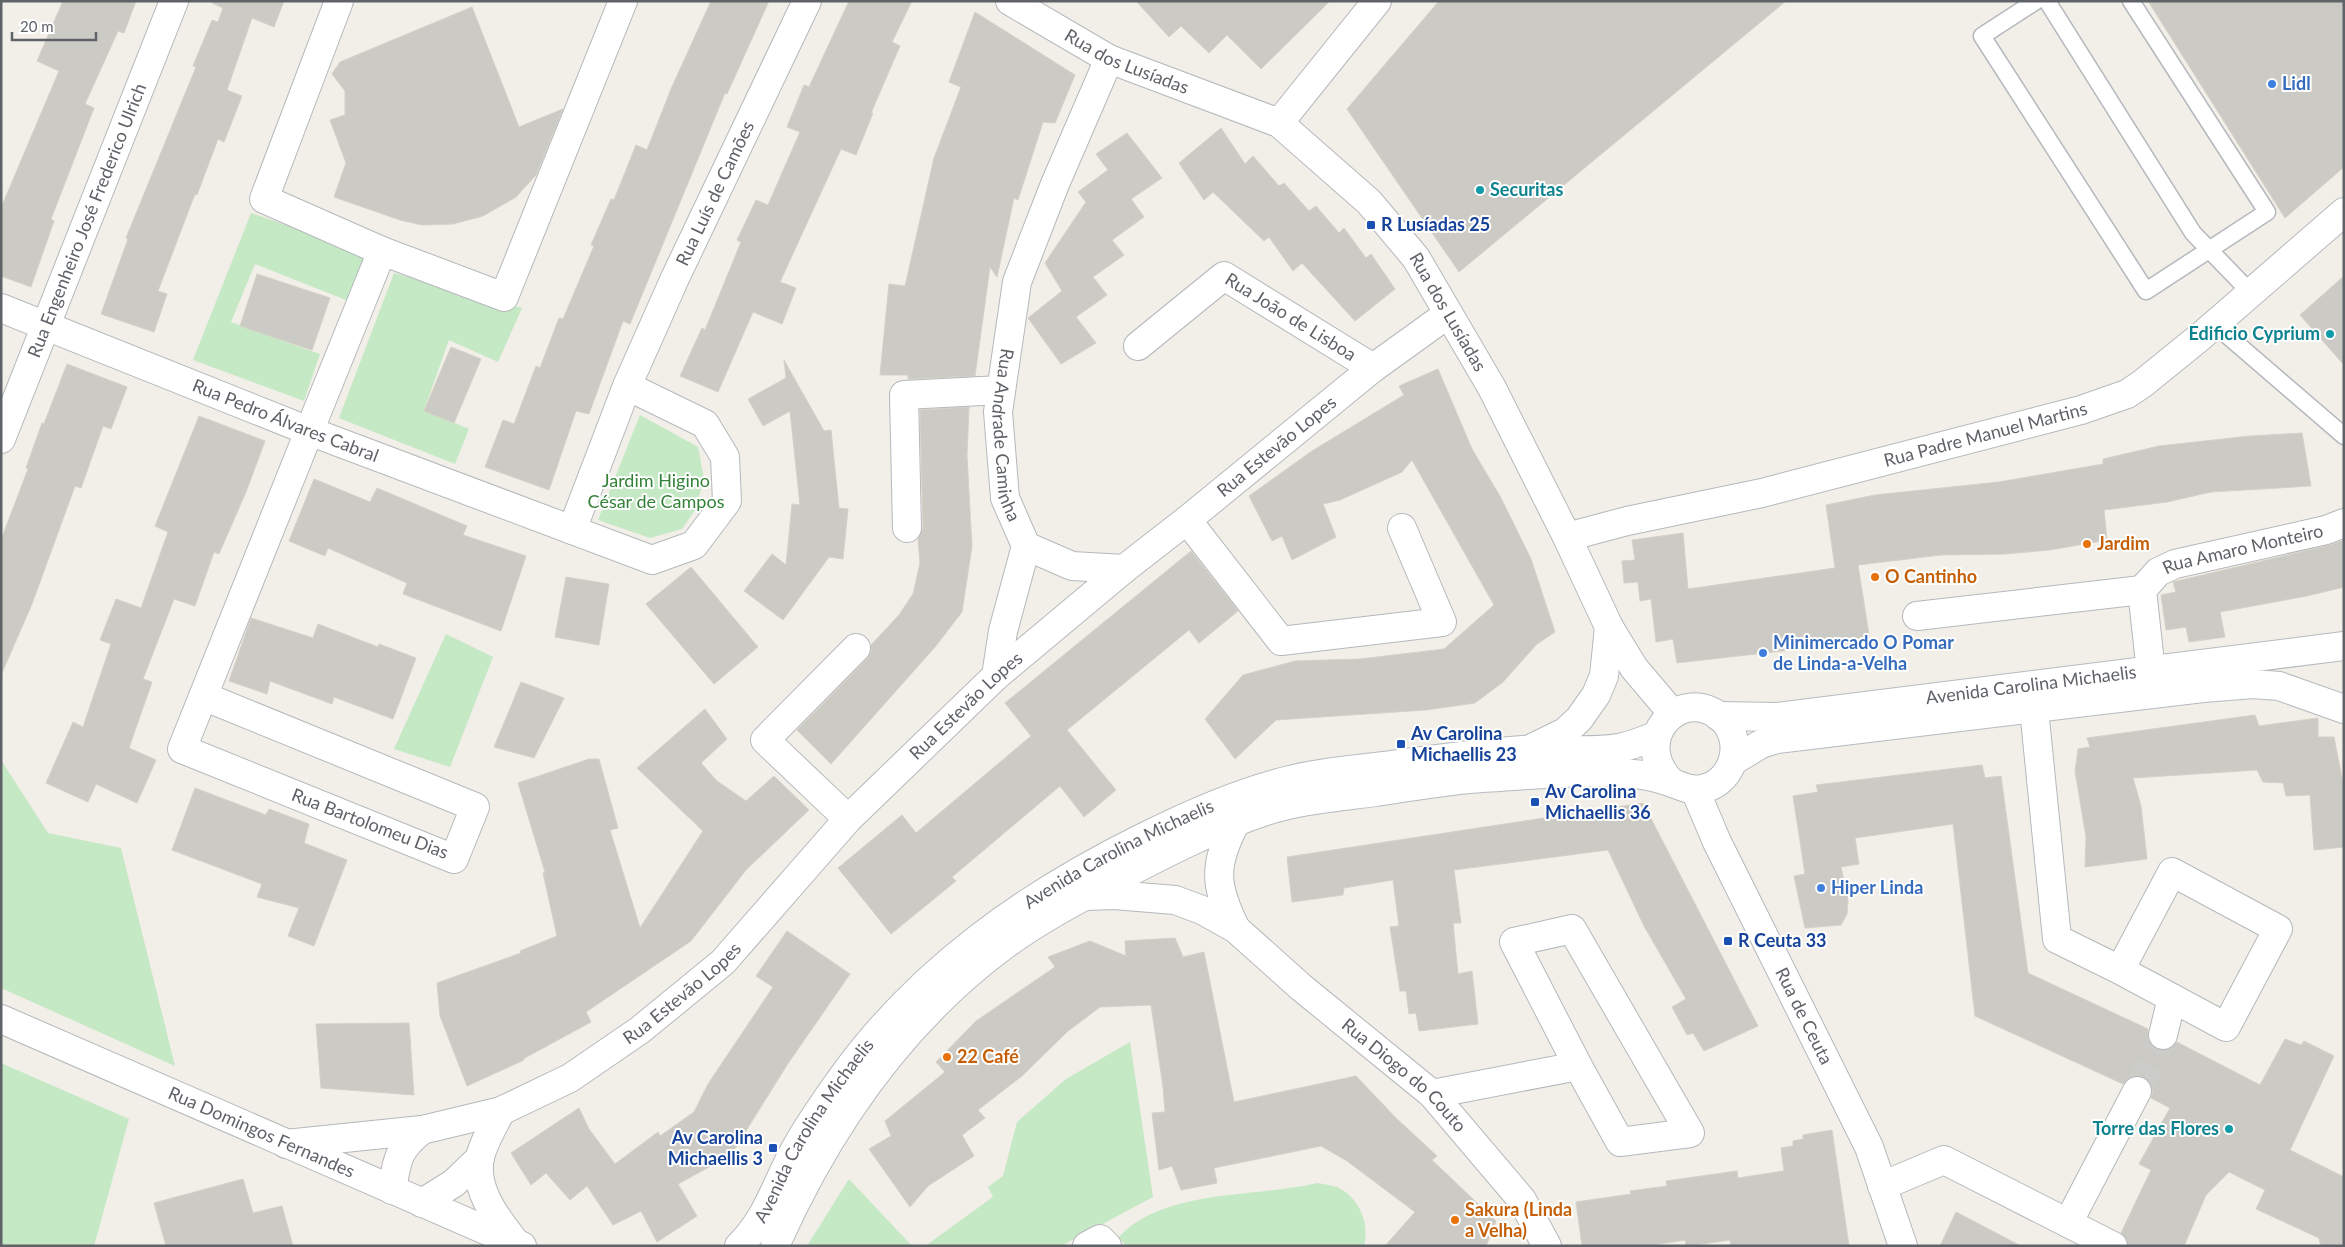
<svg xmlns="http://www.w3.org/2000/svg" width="2345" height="1247" font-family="Lato,sans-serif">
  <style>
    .green { fill: #c5e8c5 }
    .building { fill: #cccac5; stroke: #d6d1c6 }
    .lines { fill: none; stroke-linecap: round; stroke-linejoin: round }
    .street-tunnel { stroke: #ccccc8; stroke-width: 28; stroke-dasharray: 28 14; stroke-linecap: butt }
    .lane-casing { stroke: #b5b8bc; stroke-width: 19 }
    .street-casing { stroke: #b5b8bc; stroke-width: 30 }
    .secondary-casing { stroke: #b6babf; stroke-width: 30 }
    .lane { stroke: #fff; stroke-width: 16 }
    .street { stroke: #fff; stroke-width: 28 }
    .secondary { stroke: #fff; stroke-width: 28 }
    .shop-dot { fill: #3f7fe0; stroke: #fff; stroke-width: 2 }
    .culture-dot { fill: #0f9aa8; stroke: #fff; stroke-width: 2 }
    .transit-dot { fill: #1a4fb4; stroke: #fff; stroke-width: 2 }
    .food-dot { fill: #e8710a; stroke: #fff; stroke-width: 2 }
    .labels { text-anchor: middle; stroke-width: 4; stroke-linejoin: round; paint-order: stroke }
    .street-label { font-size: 18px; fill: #5f6368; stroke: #fff }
    .shop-label { font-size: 18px; font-weight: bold; fill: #366cbe; stroke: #fff; text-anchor: start }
    .culture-label { font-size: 18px; font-weight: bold; fill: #0d838f; stroke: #fff; text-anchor: end }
    .transit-label { font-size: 18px; font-weight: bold; fill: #164399; stroke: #fff; text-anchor: start }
    .park-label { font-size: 18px; fill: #348238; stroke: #fff }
    .food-label { font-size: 18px; font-weight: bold; fill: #c56008; stroke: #fff; text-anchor: start }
  </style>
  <rect width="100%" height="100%" fill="#f1efe8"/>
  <g class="green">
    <polygon points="251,213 366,252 346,300 255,264 231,322 320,354 304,401 193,360"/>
    <polygon points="394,273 522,308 498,362 449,340 424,410 469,429 455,464 339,418"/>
    <polygon points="640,415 698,447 704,479 695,510 682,529 650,538 598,520"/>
    <polygon points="446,634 493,657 450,767 394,749"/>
    <polygon points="1,760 48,833 121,848 175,1066 1,988"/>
    <polygon points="1130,1042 1153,1197 1061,1246 925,1246 993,1197 988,1187 1003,1176 1017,1122 1066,1079"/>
    <polygon points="1,1063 129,1119 94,1246 1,1246"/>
    <polygon points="849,1179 912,1246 807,1246"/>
    <path d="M1317,1183C1323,1184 1331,1185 1337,1187C1359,1197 1370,1223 1364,1246H1127L1118,1238C1163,1188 1256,1198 1317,1183Z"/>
  </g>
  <g class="building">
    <polygon points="63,1 136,1 124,33 118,31 85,104 94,108 51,219 54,221 31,287 1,276 1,208 59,71 37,61"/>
    <polygon points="212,1 284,1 274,27 252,18 227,90 242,96 224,142 218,139 197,195 195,194 158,291 167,294 154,332 101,314 128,239 126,238 196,67 193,66 212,20 218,22 223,8 212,3"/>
    <polygon points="711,1 769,1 727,94 725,93 630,324 623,321 589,414 576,411 549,490 485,467 503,420 514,424 536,366 540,368 559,318 563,319 594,246 591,245 611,199 614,200 636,145 647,150 671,89"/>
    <polygon points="849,1 912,1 892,42 900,46 871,113 873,113 856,155 841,149 780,282 796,288 782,324 753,312 718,392 680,376 702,328 705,330 741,242 737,240 756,200 768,205 800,132 787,127 804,85 809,87"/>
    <polygon points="1136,1 1330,1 1261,69 1227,35 1209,53 1181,26 1169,37"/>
    <polygon points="1439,1 1786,1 1459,272 1347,109"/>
    <polygon points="2148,1 2344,1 2344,167 2285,218"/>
    <polygon points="472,7 519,127 563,109 536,175 516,197 483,216 453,224 422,225 400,220 334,197 346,163 330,120 345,115 345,91 332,74 340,62"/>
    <polygon points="975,12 1075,75 1055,123 1043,122 1018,200 1014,198 997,277 990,267 975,376 908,379 908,375 880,375 889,284 905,286 934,158 961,87 949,82"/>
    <polygon points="1221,128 1245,164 1253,156 1279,186 1284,183 1309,211 1316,206 1339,233 1344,228 1366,258 1371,254 1395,289 1355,321 1302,263 1293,271 1269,237 1264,241 1213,192 1204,200 1179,163"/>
    <polygon points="1127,133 1162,178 1131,199 1144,217 1112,240 1124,255 1093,277 1107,295 1076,317 1096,343 1061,364 1028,318 1062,291 1045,263 1086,202 1078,192 1108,170 1096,154"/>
    <polygon points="257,274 330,298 312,350 240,326"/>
    <polygon points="2344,276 2344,365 2300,315"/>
    <polygon points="451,347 481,359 454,423 424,411"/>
    <polygon points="784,360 824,431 831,430 839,508 848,509 843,559 829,557 783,620 744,591 772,554 786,565 792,504 800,505 790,411 763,426 748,399 786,378"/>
    <polygon points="67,364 127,387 111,429 103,426 81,488 75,486 32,604 1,675 1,540 28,469 26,468 42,423 44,424"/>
    <polygon points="1438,369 1472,449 1501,498 1531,559 1555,632 1537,644 1503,682 1475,703 1426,710 1276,720 1235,759 1205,719 1243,675 1295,661 1360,659 1444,649 1494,605 1412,460 1402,472 1340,500 1323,504 1336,537 1292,560 1282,536 1272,541 1249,496 1312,451 1404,395 1399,386"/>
    <polygon points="969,407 967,455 972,546 962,612 935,647 831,764 797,730 867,659 871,652 871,645 899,615 913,594 920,563 918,539 923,528 920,410"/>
    <polygon points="199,416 265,441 246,492 219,554 214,552 195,606 174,599 143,679 152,682 129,748 156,760 137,803 96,784 88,802 46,783 73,722 83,727 111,644 100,640 116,599 141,608 168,532 155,526"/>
    <polygon points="2302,433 2311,486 2211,492 2167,502 2104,510 2107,540 2050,550 2005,554 1941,555 1858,565 1870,641 1677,663 1673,639 1656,642 1651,599 1640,601 1638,582 1624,583 1622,561 1635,560 1632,540 1683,533 1688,589 1835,568 1826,505 1875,495 1999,482 2103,464 2103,459 2159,446 2250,436"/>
    <polygon points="314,479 370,502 377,488 467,526 463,535 526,556 501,631 403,594 407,583 328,548 325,556 289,541"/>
    <polygon points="2344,540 2344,587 2307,596 2220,612 2225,637 2189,642 2186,627 2166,630 2161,595 2176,592 2173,582 2330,545"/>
    <polygon points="1191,551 1238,611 1199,643 1189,630 1067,730 1116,790 1084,817 1060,786 952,877 956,881 891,934 838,868 902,815 916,833 1031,736 1005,703"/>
    <polygon points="691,567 758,647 714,684 646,604"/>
    <polygon points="566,577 609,584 599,645 555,637"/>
    <polygon points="251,618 313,638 318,624 378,647 379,644 416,658 393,719 334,697 332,704 270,681 267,694 229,681"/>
    <polygon points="521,682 564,698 534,758 494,747"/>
    <polygon points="705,709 727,739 701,763 717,781 746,801 774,776 809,810 746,870 691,941 586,1012 591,1022 523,1059 524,1060 467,1086 440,1016 437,983 521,953 520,951 557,936 543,873 545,872 518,783 589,759 599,759 618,828 610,830 640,928 703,831 637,768"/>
    <polygon points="2255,715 2259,726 2318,718 2318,737 2334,737 2344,788 2344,847 2314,850 2310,795 2286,796 2283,783 2263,782 2257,770 2133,778 2141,806 2147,859 2085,867 2086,837 2075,771 2078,749 2090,747 2087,738"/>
    <polygon points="1982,765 1985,778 2001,776 2028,973 2148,1029 2148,1040 2152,1046 2159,1050 2168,1050 2177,1042 2260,1085 2285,1039 2301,1045 2304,1041 2334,1056 2290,1150 2344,1177 2344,1246 2321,1246 2319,1238 2256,1209 2265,1190 2229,1172 2206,1195 2184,1246 2129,1246 2126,1238 2121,1233 2151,1170 2139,1164 2170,1108 2151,1098 2153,1091 2150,1083 2144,1077 2136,1075 2129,1078 2123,1084 1975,1016 1953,824 1855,838 1859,864 1841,867 1848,900 1847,914 1841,925 1805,928 1794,876 1805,874 1793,796 1818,792 1816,785"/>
    <polygon points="195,788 266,815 269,809 309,824 304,843 347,860 314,946 288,936 299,908 257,897 262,884 172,850"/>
    <polygon points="1643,803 1758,1026 1704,1051 1693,1033 1687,1035 1672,1007 1686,999 1644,926 1608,850 1454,870 1461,923 1453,923 1458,974 1472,971 1478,1024 1419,1031 1416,1013 1409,1014 1406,991 1400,991 1390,927 1399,926 1393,880 1344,888 1343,895 1292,902 1287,857"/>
    <polygon points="787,931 850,974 787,1065 731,1155 678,1184 697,1216 657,1242 641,1211 613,1225 587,1186 570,1200 546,1173 531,1185 511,1153 579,1108 589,1129 615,1164 658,1132 660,1136 694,1112 708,1084 773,987 756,976"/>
    <polygon points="1175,938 1183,957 1204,952 1234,1102 1356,1076 1396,1118 1437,1156 1432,1160 1496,1221 1486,1246 1385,1246 1415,1212 1347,1161 1321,1146 1214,1168 1217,1183 1181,1190 1172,1166 1159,1170 1152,1113 1165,1112 1163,1087 1151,1005 1100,1007 1067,1032 1022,1076 978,1110 985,1118 962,1135 974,1156 928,1186 910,1207 869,1149 891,1136 885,1121 945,1072 936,1062 976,1021 1055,967 1048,957 1090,941 1126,956 1125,941"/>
    <polygon points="409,1023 414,1095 321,1088 316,1024"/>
    <polygon points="1832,1130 1849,1246 1731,1246 1730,1240 1689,1246 1686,1246 1685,1240 1647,1246 1582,1246 1576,1202 1631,1194 1630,1191 1667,1186 1666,1181 1737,1171 1738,1178 1784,1171 1781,1148 1793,1146 1793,1141 1803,1139 1803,1135"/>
    <polygon points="243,1179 253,1213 282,1206 293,1246 166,1246 154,1203"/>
    <polygon points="1956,1212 2021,1246 1940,1246"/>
  </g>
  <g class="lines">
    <polyline class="street-tunnel" points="2137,1091 2163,1035"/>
    <g class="lane-casing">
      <g id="lane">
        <polyline points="2036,1 1982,36 2146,291 2267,212 2131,1"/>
        <polyline points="2047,1 2193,233 2251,293"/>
        <polyline points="2214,324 2344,436"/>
      </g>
    </g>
    <g class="street-casing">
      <g id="street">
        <polyline points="339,1 264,199 382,251 504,297 623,1"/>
        <path id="s1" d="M1010,1L1109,59L1279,123L1369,202L1416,258L1492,388L1567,537L1609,627L1634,668L1673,714"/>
        <path id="s2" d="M1109,59L1055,184L1017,282L998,412L1005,498L1026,546L1072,566L1124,569"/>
        <polyline points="1279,123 1377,1"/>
        <path id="s3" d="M1,308L309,431L652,560L694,545L727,501L725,457L705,424L627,386"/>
        <path id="s4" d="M1138,346L1224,276L1373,368"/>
        <path id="s5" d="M1,439L174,1"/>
        <polyline points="1187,520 1281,641 1442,622 1402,528"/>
        <polyline points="907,528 904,395 1001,390"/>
        <path id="s6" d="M572,530L627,386L675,278L807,1"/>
        <path id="s7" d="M1567,537L1627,521L1762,493L2081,410L2127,394L2142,384L2200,337L2344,212"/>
        <polyline points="1917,616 2142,590"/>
        <path id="s8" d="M2151,672L2142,590L2158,572L2175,564L2326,530L2344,523"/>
        <polyline points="996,676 1003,631 1026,546"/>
        <path d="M203,696L475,807L454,859L182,749C248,582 315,417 382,251"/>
        <polyline points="2034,709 2057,939 2120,970 2226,1027 2278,929 2172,872 2120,970"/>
        <path id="s9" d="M1695,790L1717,842L1869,1147L1903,1246"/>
        <polyline points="848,819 765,740 856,648"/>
        <path id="s10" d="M1085,896L1114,895L1175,900L1202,910L1236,929L1302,988L1432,1094L1522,1200L1547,1246"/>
        <path d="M1236,929C1214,885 1213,865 1236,822"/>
        <path id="s11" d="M1,1019L522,1246"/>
        <polyline points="2163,1035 2172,998"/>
        <polyline points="1432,1094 1578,1066 1514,942 1572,929 1690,1133 1620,1142 1578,1066"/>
        <path d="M501,1111C494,1125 484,1141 480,1157C473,1189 497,1219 515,1242"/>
        <path id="s12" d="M286,1144L422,1130L501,1111L570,1078L640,1030L723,962L848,819L996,676L1124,569L1187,520L1373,368L1448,314"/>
        <polyline points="1882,1186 1944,1160 2113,1246"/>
        <path d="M392,1190C397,1160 397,1150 422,1130"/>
        <polyline points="422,1203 454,1183 480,1158"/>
        <polyline points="2068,1223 2137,1091"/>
        <polyline points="1087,1246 1100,1239 1107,1246"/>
      </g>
    </g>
    <g class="secondary-casing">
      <g id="secondary">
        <path id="s13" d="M1718,716L1777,717L2344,646"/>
        <polyline points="1534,747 1565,732 1579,719 1596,695 1604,676 1609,627"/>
        <polyline points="1733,761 1761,744 1777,739 2203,688 2253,684 2279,686 2344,709"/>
        <path id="s14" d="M739,1246C766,1220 775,1187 792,1155C806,1128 824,1103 841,1079C918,971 1026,895 1144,837C1190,814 1239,792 1290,780C1320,772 1352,770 1384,766C1430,760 1476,753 1523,750C1554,748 1587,753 1618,748C1631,746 1643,741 1655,736"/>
        <path d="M775,1246C827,1129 901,1021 1006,944C1040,919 1079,899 1116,879C1164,854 1212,829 1263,812C1299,800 1338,797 1376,792C1407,787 1438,782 1469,779C1521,776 1573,770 1624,773C1639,774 1656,777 1670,782C1682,786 1689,791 1702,789C1736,782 1746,737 1719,716C1679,686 1630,740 1671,782"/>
      </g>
    </g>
    <use href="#lane" class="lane"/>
    <use href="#street" class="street"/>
    <use href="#secondary" class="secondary"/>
  </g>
  <g class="shop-dot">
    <circle cx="2272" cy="84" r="5"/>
    <circle cx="1763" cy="653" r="5"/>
    <circle cx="1821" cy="888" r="5"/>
  </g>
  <g class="culture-dot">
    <circle cx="1480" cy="190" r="5"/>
    <circle cx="2330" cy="334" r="5"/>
    <circle cx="2229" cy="1129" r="5"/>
  </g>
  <g class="transit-dot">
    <rect x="1366" y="220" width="10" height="10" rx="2.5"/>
    <rect x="1396" y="739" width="10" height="10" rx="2.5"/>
    <rect x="1530" y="797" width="10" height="10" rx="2.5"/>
    <rect x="1723" y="936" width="10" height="10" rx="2.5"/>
    <rect x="768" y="1143" width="10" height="10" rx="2.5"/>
  </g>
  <g class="food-dot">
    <circle cx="2087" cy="544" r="5"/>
    <circle cx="1875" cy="577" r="5"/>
    <circle cx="947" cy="1057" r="5"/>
    <circle cx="1455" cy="1220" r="5"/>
  </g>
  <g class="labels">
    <g class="street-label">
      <text dy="6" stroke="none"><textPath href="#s1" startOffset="132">Rua dos Lusíadas</textPath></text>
      <text dy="6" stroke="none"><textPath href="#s6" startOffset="366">Rua Luís de Camões</textPath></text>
      <text dy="6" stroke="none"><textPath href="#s5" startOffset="235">Rua Engenheiro José Frederico Ulrich</textPath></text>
      <text dy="6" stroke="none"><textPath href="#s1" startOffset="552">Rua dos Lusíadas</textPath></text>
      <text dy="6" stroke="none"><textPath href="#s4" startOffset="189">Rua João de Lisboa</textPath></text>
      <text dy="6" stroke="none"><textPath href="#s3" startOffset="306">Rua Pedro Álvares Cabral</textPath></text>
      <text dy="6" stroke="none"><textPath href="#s2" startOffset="396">Rua Andrade Caminha</textPath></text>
      <text dy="6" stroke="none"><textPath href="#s7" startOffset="431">Rua Padre Manuel Martins</textPath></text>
      <text dy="6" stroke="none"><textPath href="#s12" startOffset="1245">Rua Estevão Lopes</textPath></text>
      <text dy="6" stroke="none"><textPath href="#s8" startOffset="195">Rua Amaro Monteiro</textPath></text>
      <text dy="6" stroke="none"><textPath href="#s13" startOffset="315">Avenida Carolina Michaelis</textPath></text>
      <text dy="6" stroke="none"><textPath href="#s12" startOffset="840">Rua Estevão Lopes</textPath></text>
      <text transform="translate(370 824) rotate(21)" y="6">Rua Bartolomeu Dias</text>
      <text dy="6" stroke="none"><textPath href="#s14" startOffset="558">Avenida Carolina Michaelis</textPath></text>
      <text dy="6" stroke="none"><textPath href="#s12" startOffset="435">Rua Estevão Lopes</textPath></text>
      <text dy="6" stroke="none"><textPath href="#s9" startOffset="251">Rua de Ceuta</textPath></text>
      <text dy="6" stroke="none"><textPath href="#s10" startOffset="381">Rua Diogo do Couto</textPath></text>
      <text dy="6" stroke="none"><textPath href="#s14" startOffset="138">Avenida Carolina Michaelis</textPath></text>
      <text dy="6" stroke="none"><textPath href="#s11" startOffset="284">Rua Domingos Fernandes</textPath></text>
    </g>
    <g class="shop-label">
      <text x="2282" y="90">Lidl</text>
      <text x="1773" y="649">Minimercado O Pomar<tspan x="1773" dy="21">de Linda-a-Velha</tspan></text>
      <text x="1831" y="894">Hiper Linda</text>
    </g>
    <g class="culture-label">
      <text x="1490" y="196" text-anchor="start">Securitas</text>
      <text x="2320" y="340">Edificio Cyprium</text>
      <text x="2219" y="1135">Torre das Flores</text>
    </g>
    <g class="transit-label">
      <text x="1381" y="231">R Lusíadas 25</text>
      <text x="1411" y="740">Av Carolina<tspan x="1411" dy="21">Michaellis 23</tspan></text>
      <text x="1545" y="798">Av Carolina<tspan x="1545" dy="21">Michaellis 36</tspan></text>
      <text x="1738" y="947">R Ceuta 33</text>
      <text x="763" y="1144" text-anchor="end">Av Carolina<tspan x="763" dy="21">Michaellis 3</tspan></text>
    </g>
    <g class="park-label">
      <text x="656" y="487">Jardim Higino<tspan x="656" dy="21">César de Campos</tspan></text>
    </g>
    <g class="food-label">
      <text x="2097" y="550">Jardim</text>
      <text x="1885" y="583">O Cantinho</text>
      <text x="957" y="1063">22 Café</text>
      <text x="1465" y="1216">Sakura (Linda<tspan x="1465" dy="21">a Velha)</tspan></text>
    </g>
  </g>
  <rect width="2345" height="1247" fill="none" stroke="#5f6368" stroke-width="5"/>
  <path d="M12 32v8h84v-8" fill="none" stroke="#5f6368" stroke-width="2.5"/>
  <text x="20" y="32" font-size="15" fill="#5f6368" stroke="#ffffff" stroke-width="4" paint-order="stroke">20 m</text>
</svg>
